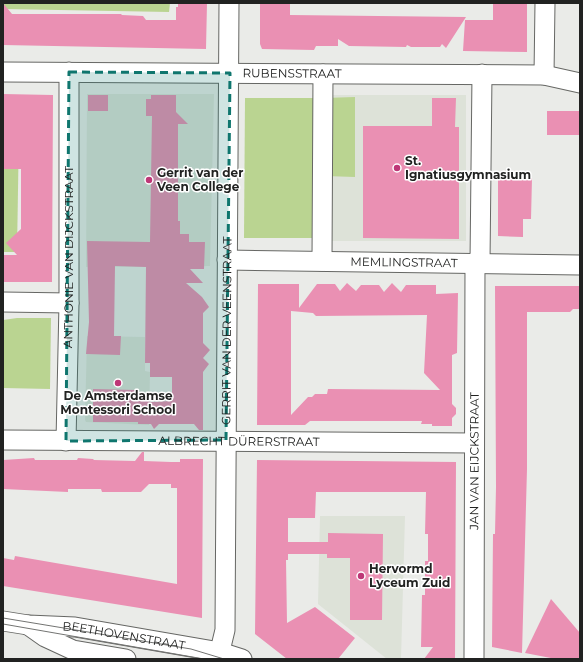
<svg xmlns="http://www.w3.org/2000/svg" width="583" height="662" font-family="Montserrat,sans-serif">
  <style>
    .built { fill: #dde2d8 }
    .green { fill: #bad491 }
    .building { fill: #ea90b3; fill-rule: evenodd }
    .lines { fill: none; stroke-linecap: round; stroke-linejoin: round }
    .minor-casing { stroke: #666764; stroke-width: 21 }
    .minor { stroke: #fff; stroke-width: 19 }
    .tram { stroke: #737472; stroke-width: 1 }
    .marked { fill: #0f766e; fill-opacity: 0.2; stroke: #0f766e; stroke-width: 3; stroke-dasharray: 8 5; stroke-linejoin: round }
    .poi-dot { fill: #be3777; stroke: #fff; stroke-width: 1.5 }
    .labels { text-anchor: middle; stroke-width: 3; stroke-linejoin: round; paint-order: stroke }
    .street-label { font-size: 12px; fill: #212221; stroke: #fff }
    .poi-label { font-size: 12px; font-weight: bold; fill: #212221; stroke: #fff; text-anchor: start }
  </style>
  <rect width="100%" height="100%" fill="#eaebe8"/>
  <g class="built">
    <polygon points="87,94 214,94 210,266 86,267"/>
    <rect x="329" y="95" width="137" height="146"/>
    <polygon points="87,336 145,337 145,371 150,372 149,425 86,422 85,420"/>
    <polygon points="320,516 405,516 401,659 387,659 318,604"/>
  </g>
  <g class="green">
    <polygon points="3,3 170,3 169,12 3,9"/>
    <polygon points="355,97 355,177 325,176 324,98"/>
    <polygon points="245,98 317,98 316,238 244,238"/>
    <polygon points="3,128 19,128 17,252 3,252"/>
    <polygon points="17,318 51,318 50,389 3,388 3,320"/>
  </g>
  <g class="building">
    <polygon points="3,3 12,14 121,14 122,15 143,16 146,20 176,20 176,7 178,7 178,3 207,3 206,49 3,45"/>
    <polygon points="260,3 290,3 290,15 466,17 446,48 442,44 440,47 411,47 407,45 406,47 349,46 338,39 338,46 316,46 314,50 262,49 260,44"/>
    <polygon points="493,3 527,3 527,52 463,51 465,20 493,20"/>
    <polygon points="3,94 53,95 52,282 3,282 3,255 17,255 6,243 21,229 21,169 3,169"/>
    <rect x="88" y="95" width="20" height="16"/>
    <polygon points="151,95 176,95 176,112 188,124 178,124 178,221 180,221 180,234 189,234 189,242 205,242 204,269 190,269 203,283 186,283 202,297 209,307 203,313 203,343 210,350 203,358 209,364 203,372 203,430 199,430 194,424 159,424 154,429 151,424 138,424 138,422 93,422 93,389 136,390 150,402 172,401 172,377 150,377 150,363 145,363 146,267 115,266 114,336 121,336 120,355 86,354 89,322 87,241 150,242 152,116 146,116 146,99 151,99"/>
    <polygon points="432,98 456,98 455,127 459,127 459,239 363,238 363,126 432,126"/>
    <rect x="547" y="111" width="33" height="24"/>
    <polygon points="498,178 532,178 531,219 523,219 523,237 498,236"/>
    <path d="M347,283L356,291L361,285H379L384,292L392,283L401,292L406,285H436V294L458,293L457,353L452,355V404L456,408V414L452,418V426H432V424H421L422,421H310L305,425H257L258,284H299V308L317,284H335L340,291ZM291,311L313,313L316,316L427,315L424,373L440,390L328,389L327,394H315L312,397H308L291,415Z"/>
    <polygon points="495,286 580,286 580,309 573,309 570,312 527,312 527,469 522,653 492,647 493,534 495,534 496,487"/>
    <polygon points="142,452 144,452 144,461 171,462 180,462 180,459 203,459 202,618 3,586 3,558 14,560 15,556 177,584 177,488 171,488 171,484 149,484 141,492 102,492 101,489 68,489 68,492 3,489 3,460 34,458 35,460 77,460 78,458 93,459 94,460 135,461"/>
    <polygon points="257,460 456,462 455,659 424,659 433,647 421,647 422,595 425,595 425,561 428,561 428,534 425,534 426,492 316,492 315,518 288,518 288,542 328,542 328,533 383,534 382,620 350,620 350,558 327,558 327,554 288,554 288,560 286,560 287,623 315,607 355,638 338,659 287,659 255,634"/>
    <polygon points="551,599 580,633 580,659 556,659 525,653"/>
  </g>
  <g class="lines">
    <g class="minor-casing">
      <g id="minor">
        <path id="s1" d="M3,72L544,75L580,83"/>
        <polyline points="544,75 545,3"/>
        <path id="s2" d="M227,260L580,265"/>
        <polyline points="322,261 323,74"/>
        <polyline points="480,262 482,74"/>
        <polyline points="3,302 69,303"/>
        <path id="s3" d="M3,440L474,443"/>
        <path id="s4" d="M66,441L69,303V72"/>
        <path id="s5" d="M3,621L28,625L75,627L220,652L242,659"/>
        <polyline points="28,625 45,637 73,650 126,659"/>
        <path id="s6" d="M218,659L225,630L229,3"/>
        <path id="s7" d="M474,659L475,262"/>
      </g>
    </g>
    <use href="#minor" class="minor"/>
    <g class="tram">
      <polyline points="3,618 191,649 224,659"/>
      <polyline points="3,624 204,659"/>
    </g>
  </g>
  <path class="marked" d="M69,72L230,73L226,440L66,441Z"/>
  <g class="poi-dot">
    <circle cx="397" cy="168" r="4"/>
    <circle cx="149" cy="180" r="4"/>
    <circle cx="118" cy="383" r="4"/>
    <circle cx="361" cy="576" r="4"/>
  </g>
  <g class="labels">
    <g class="street-label">
      <text dy="4" stroke="none"><textPath href="#s1" startOffset="289">RUBENSSTRAAT</textPath></text>
      <text dy="4" stroke="none"><textPath href="#s4" startOffset="184">ANTHONIE VAN DIJCKSTRAAT</textPath></text>
      <text dy="4" stroke="none"><textPath href="#s2" startOffset="177">MEMLINGSTRAAT</textPath></text>
      <text dy="4" stroke="none"><textPath href="#s6" startOffset="329">GERRIT VAN DER VEENSTRAAT</textPath></text>
      <text dy="4" stroke="none"><textPath href="#s3" startOffset="236">ALBRECHT DÜRERSTRAAT</textPath></text>
      <text dy="4" stroke="none"><textPath href="#s7" startOffset="198">JAN VAN EIJCKSTRAAT</textPath></text>
      <text dy="4" stroke="none"><textPath href="#s5" startOffset="122">BEETHOVENSTRAAT</textPath></text>
    </g>
    <g class="poi-label">
      <text x="405" y="165">St.<tspan x="405" dy="14">Ignatiusgymnasium</tspan></text>
      <text x="157" y="177">Gerrit van der<tspan x="157" dy="14">Veen College</tspan></text>
      <text x="118" y="400" text-anchor="middle">De Amsterdamse<tspan x="118" dy="14">Montessori School</tspan></text>
      <text x="369" y="573">Hervormd<tspan x="369" dy="14">Lyceum Zuid</tspan></text>
    </g>
  </g>
  <rect width="583" height="662" fill="none" stroke="#212221" stroke-width="8"/>
</svg>
